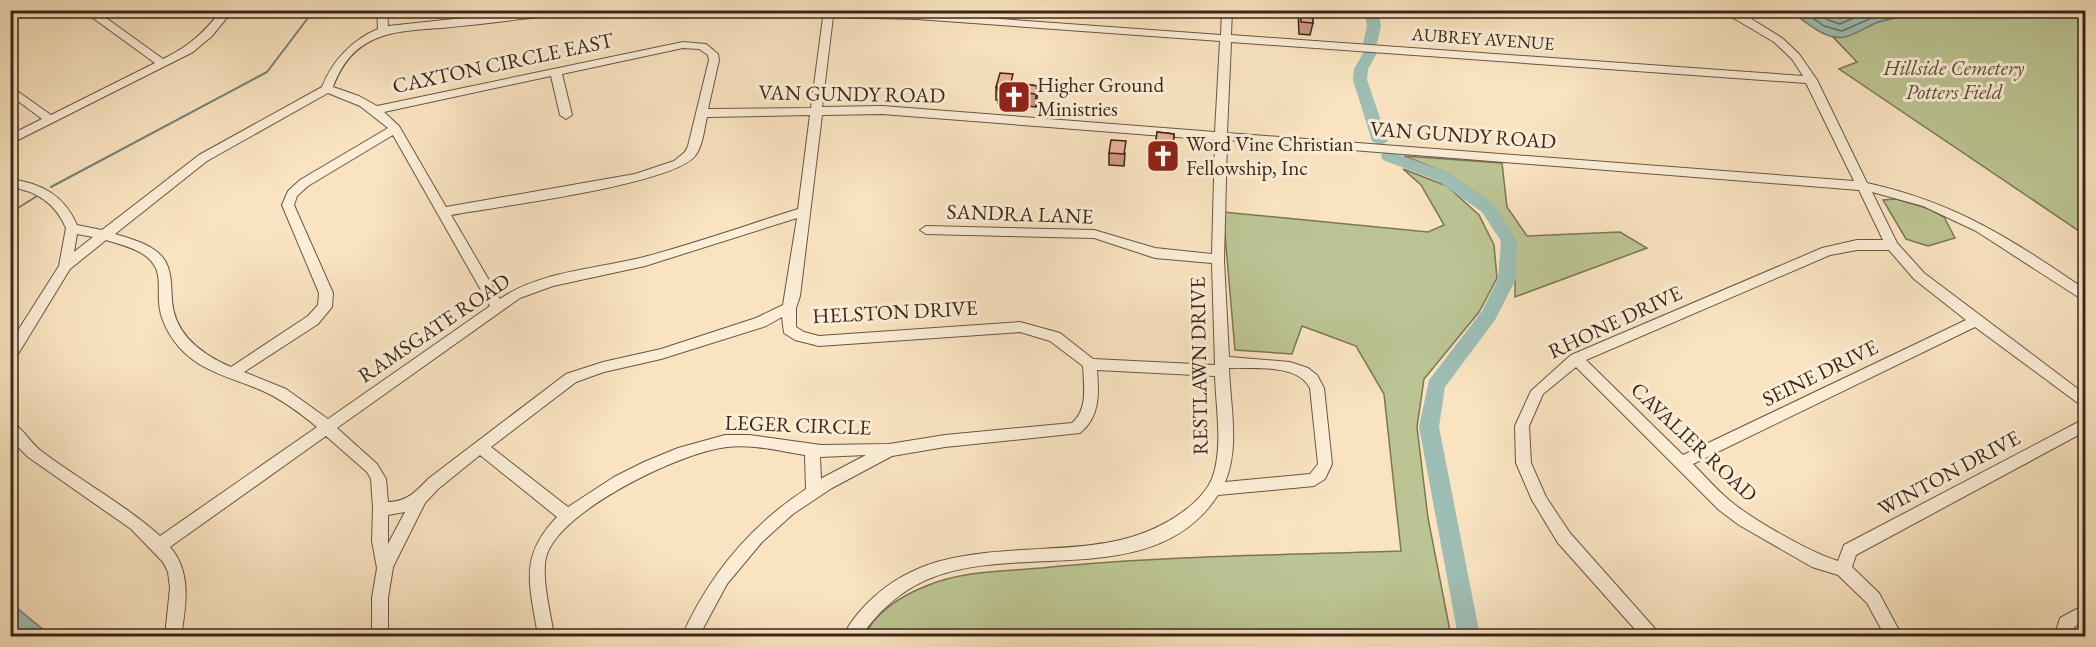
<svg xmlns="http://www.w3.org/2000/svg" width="2096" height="647" font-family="'EB Garamond',serif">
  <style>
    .green { fill: #bcc493; stroke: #7c7556; stroke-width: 1.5 }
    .water { fill: #9ebeb5; stroke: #768177; stroke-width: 1.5 }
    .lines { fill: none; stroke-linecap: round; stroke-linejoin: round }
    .shore { stroke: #6c7268; stroke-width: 1.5 }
    .stream { stroke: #768177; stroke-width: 2 }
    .river { fill: #9ebeb5; fill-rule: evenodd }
    .minor-casing { stroke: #6a5544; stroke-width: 2 }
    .minor { fill: #fbedd6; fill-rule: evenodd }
    .wall { fill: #cd9784; stroke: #3b261a; stroke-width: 1.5 }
    .shaded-wall { fill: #a77b6c; stroke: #3b261a; stroke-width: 1.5 }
    .building { fill: #eeb09a; stroke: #3b261a; stroke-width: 1.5 }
    .labels { text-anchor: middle; stroke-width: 6; stroke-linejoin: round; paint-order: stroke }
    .far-street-label { font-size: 18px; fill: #3b261a; stroke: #fbedd6 }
    .street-label { font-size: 21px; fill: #3b261a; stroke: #fbedd6 }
    .park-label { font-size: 21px; font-style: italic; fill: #5b4e38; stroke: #fbedd6 }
    .poi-label { font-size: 21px; fill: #3b261a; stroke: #fbedd6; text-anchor: start }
  </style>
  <rect width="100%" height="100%" fill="#f9e3c0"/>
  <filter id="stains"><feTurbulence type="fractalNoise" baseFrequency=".00333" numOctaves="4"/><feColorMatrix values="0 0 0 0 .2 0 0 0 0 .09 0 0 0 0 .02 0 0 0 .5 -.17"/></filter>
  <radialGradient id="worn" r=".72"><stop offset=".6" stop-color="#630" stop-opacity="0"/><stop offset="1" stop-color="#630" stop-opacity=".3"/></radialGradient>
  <g class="green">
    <path d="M1924,11H2085V235L1839,69L1857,62L1833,37C1850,38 1862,28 1878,22C1893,17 1908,17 1924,11Z"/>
    <polygon points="1404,156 1502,163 1507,207 1527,236 1620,232 1647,248 1515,297 1515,242 1493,207 1447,173"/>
    <path d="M1403,169L1447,186L1479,215L1494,245L1497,278L1479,312L1424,379L1417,427L1428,518L1451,636H864C876,612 901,596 926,586C962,571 1004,571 1042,568C1161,556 1282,555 1401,551L1384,394L1356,346L1302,326L1292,354L1235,350L1223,212L1428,232L1444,225L1421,185Z"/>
    <polygon points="1896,199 1930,209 1944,217 1955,238 1928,246 1906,239 1883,200"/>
  </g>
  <g class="water">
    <path d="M1790,11H1924C1908,17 1893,17 1878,22C1867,26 1856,35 1844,37C1825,41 1804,20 1790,11Z"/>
    <polygon points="10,603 11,603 51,636 11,636"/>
  </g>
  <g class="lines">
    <g class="shore">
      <polyline points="1801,10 1824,26 1842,31 1876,16 1908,10"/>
      <polyline points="1814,10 1828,20 1840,24 1871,10"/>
    </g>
    <g class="stream">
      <polyline points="51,187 267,72 314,10"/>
      <polyline points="10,213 37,196"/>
    </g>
    <g class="river">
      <polygon points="1364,10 1378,10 1381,26 1377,43 1370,47 1363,43 1367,26"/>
      <polygon points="1370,49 1377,53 1368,69 1367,80 1388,141 1380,146 1372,141 1353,80 1354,69 1365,50"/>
      <polygon points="1389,151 1450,173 1494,204 1517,241 1516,279 1495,320 1445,387 1439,427 1480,636 1458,636 1419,427 1429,380 1482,311 1498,279 1501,241 1482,212 1438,181 1383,160 1381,156 1383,152"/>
    </g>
    <g class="minor-casing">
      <g id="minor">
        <path d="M82,10H95L163,59C190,46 203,33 222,10H233L212,36L193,52L10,144V135L42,119L10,95V86L51,115L155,63Z"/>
        <path d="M377,10H387L388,26L537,10H560C550,17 532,18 520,19C494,23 468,25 442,28C392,31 353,33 333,87L359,96L377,106L683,42L706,44L718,54L719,60L708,109L811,108L824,10L917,13L1221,35L1222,10H1232L1231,35L1803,76L1792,59L1774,42L1720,10H1735L1750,18L1782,38L1799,54L1817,80L1867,183C1957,203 2011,239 2086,290V302L1976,231L1923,206L1872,192L1897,243L1924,273L2086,395V409L1975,327L1693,464C1705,476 1716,489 1729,500C1753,520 1809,552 1838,561L1844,545L2086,418V431L1856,555L1852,567L1879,593L1902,636H1885L1867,603L1838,575L1812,567L1739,525L1719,510L1576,367L1543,394L1529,426L1531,463L1546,497L1570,533L1657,631L1659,636H1641L1558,543L1532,500L1516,463L1515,426L1531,391L1571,355L1822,248L1857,240H1883L1859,190L1227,140L1224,260L1229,357L1290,362L1308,368L1317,375L1324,388L1332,464L1325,479L1314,486L1218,495C1154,593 1016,540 926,580C899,592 877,613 861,636H844C849,622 862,608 874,597C899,574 931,561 964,556C1041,542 1117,560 1184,511C1196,502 1208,490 1213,476C1223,446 1216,408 1215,376L1097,370C1099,394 1100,417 1080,433L945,447L892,456L832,488L793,514L762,542L727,584L699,636H682C709,575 750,526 806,489L805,455C779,451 753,444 727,447C681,452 563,509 547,554C540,575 551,614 554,636H538C530,586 518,557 557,517L480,455L438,489L425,503L393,567L388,598V636H372V598L377,568L372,541L373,508L371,479L367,472L326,436L170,547C192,572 186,606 181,636H165L170,588L168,572L163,562L131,529L28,457L10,439V421C19,424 31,443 40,450C79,480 123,503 160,536L317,427C300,413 283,400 263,391C234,378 202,373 179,347C168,334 160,319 159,302C158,290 161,275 154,265C145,250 122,245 106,240L70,269L15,359L10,360V343L59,266L66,228C55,203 37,191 10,187V179C41,183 64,195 77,225L102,230L199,155L322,87C332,61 352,40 378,29ZM833,17L917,19L1220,41L1215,132L882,106L822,107ZM1231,42L1806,83L1854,181L1227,133ZM683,48L699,49L708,55L709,60L688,146L685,152L674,161L635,174L446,207L399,126L384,112L551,76L560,115L566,119L572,115L562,74ZM328,93L360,106L388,128L300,180L288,191L282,205L319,293L318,305L308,316L231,367C201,354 174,334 172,300C171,286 172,271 164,259C153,244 131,239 115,234L207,161ZM882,114L1215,140L1212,254L1155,248L1094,230L926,226L920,230L926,234L1094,238L1155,258L1212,263L1215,365L1093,359L1060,333L1020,322L819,336L804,332L796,327V308L800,296L822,115ZM810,115L798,209C747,225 696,243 644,257C597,269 540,271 500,299L451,215C494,207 672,185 695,156C703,146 704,129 707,117ZM393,135L490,306L328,419L286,389L244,372L318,324L332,307L333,293L294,205L297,196L308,186ZM797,218L783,305L756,318L661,349L603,362L566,374L428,479C416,492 406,502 388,502L386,479L377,464L337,428L520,298L553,286L645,266ZM77,234L93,237L74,252ZM1857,250H1889L1914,279L1966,320L1683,455L1586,360L1830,255ZM782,317L784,333L795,340L819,346L1020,332L1050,341L1083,366C1084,386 1088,410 1072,423L945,435L889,444L821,445L749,435H725L678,448L644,462L614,477L568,507L491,447L576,382L604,372L661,359L766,326ZM1229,368C1253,369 1297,363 1310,388L1318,464L1310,474L1225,482C1240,448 1230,403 1229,368ZM866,455L822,478L821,479L820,457ZM405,512L388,544V515Z"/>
        <polygon points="2086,604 2086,620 2074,627 2078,636 2061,636 2057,628 2060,618"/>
      </g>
    </g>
    <use href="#minor" class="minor"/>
  </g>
  <g class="wall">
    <polygon points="1298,10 1312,10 1313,23 1310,35 1299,34"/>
    <polygon points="1013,82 1037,86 1037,98 1036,107 998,103 998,100 996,100 996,87"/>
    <polygon points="1157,132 1174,134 1171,170 1153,169"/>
    <polygon points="1109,153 1125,153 1124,166 1109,165"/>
  </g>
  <polygon class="shaded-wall" points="1037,86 1037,98 1036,107 1036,94"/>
  <g class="building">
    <polygon points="1301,10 1312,10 1313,23 1301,22"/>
    <polygon points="1000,73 1013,74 1011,82 1037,86 1036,94 997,90 998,87 996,87"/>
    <polygon points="1157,132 1174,134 1172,158 1154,157"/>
    <polygon points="1111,140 1126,141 1124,154 1109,153"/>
  </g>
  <defs>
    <g id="church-square" transform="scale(1.725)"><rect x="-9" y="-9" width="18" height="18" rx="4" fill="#8f2418" stroke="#fbedd6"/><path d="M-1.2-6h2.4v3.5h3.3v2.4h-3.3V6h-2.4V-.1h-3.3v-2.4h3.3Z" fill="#fff"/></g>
  </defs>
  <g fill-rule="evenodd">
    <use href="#church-square" x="1014" y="97"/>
    <use href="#church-square" x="1163" y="156"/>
  </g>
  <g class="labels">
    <g class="far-street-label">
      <text transform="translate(1483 39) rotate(4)" y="6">AUBREY AVENUE</text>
    </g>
    <g class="street-label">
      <text transform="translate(503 63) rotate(-12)" y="7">CAXTON CIRCLE EAST</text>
      <text transform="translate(852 94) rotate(1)" y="7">VAN GUNDY ROAD</text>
      <text transform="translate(1463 135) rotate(4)" y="7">VAN GUNDY ROAD</text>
      <text transform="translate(1020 214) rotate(2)" y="7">SANDRA LANE</text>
      <text transform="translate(895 312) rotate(-3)" y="7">HELSTON DRIVE</text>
      <text transform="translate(1615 322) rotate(-25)" y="7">RHONE DRIVE</text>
      <text transform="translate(434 328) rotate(-34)" y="7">RAMSGATE ROAD</text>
      <text transform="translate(1199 366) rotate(-91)" y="7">RESTLAWN DRIVE</text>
      <text transform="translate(1820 373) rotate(-26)" y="7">SEINE DRIVE</text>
      <text transform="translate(798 425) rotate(2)" y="7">LEGER CIRCLE</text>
      <text transform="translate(1694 442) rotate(43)" y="7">CAVALIER ROAD</text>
      <text transform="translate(1949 473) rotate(-28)" y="7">WINTON DRIVE</text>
    </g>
    <g class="park-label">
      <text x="1954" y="75">Hillside Cemetery<tspan x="1954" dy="24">Potters Field</tspan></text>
    </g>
    <g class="poi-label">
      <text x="1037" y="92">Higher Ground<tspan x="1037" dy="24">Ministries</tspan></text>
      <text x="1186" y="151">Word Vine Christian<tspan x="1186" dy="24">Fellowship, Inc</tspan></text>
    </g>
  </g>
  <rect width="2096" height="647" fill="none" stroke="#f9e3c0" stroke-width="36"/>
  <rect x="12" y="12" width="2072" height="623" fill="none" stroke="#3b261a" stroke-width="3"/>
  <rect x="18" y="18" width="2060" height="611" fill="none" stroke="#3b261a" stroke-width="1.5"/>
  <rect width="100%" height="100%" filter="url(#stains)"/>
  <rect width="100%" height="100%" fill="url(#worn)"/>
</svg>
